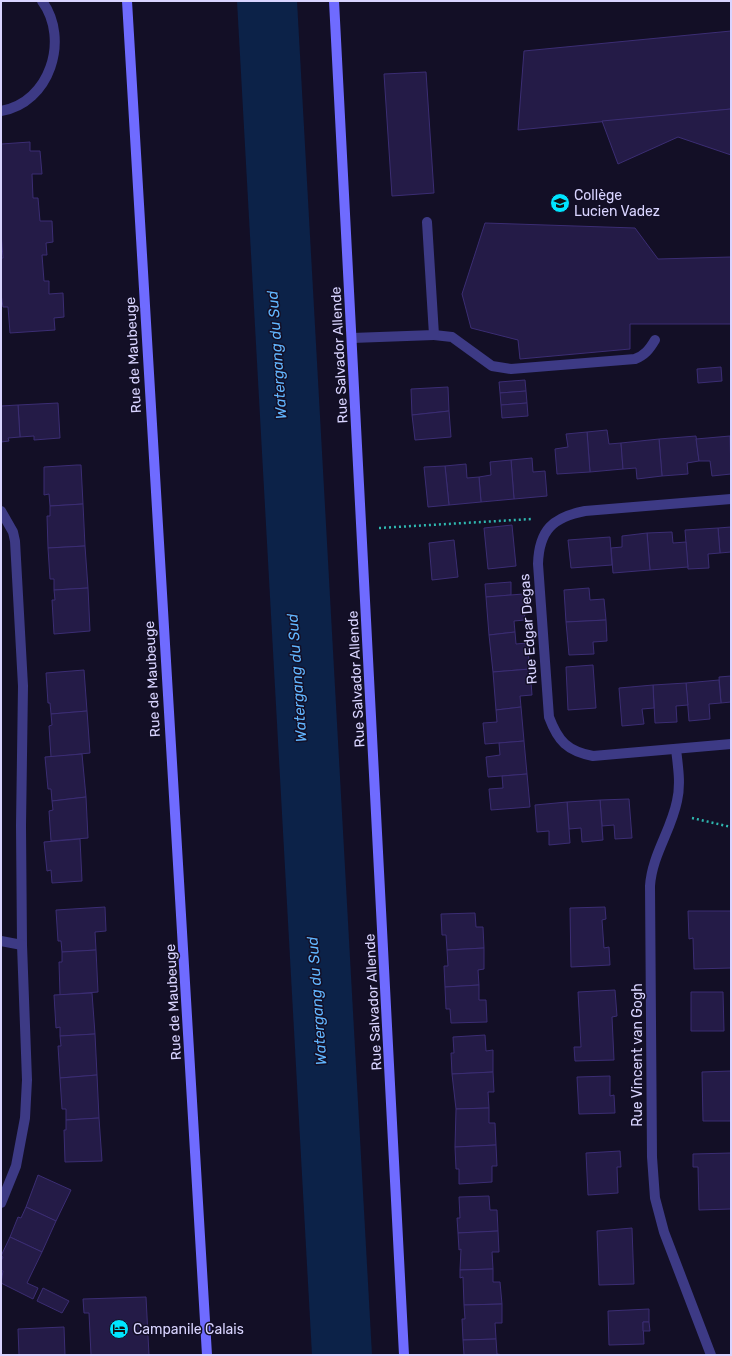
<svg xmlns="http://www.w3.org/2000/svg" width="732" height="1356" font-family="Rubik,sans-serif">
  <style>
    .water { fill: #0c2248 }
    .building { fill: #241b47; stroke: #3b2d73 }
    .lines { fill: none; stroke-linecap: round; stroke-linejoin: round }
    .path { stroke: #2fb8b0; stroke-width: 2.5; stroke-dasharray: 2 3; stroke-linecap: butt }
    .lane { stroke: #3d3a85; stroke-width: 10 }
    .street { stroke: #3d3a85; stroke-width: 10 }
    .secondary { stroke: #6f6bff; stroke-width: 10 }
    .labels { text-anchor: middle; stroke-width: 3; stroke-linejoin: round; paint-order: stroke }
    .poi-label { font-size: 14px; fill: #d9d4ff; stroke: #130f26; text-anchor: start }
    .street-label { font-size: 14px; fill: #d9d4ff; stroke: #130f26 }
    .water-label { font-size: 15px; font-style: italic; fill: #62b6ff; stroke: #130f26 }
  </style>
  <rect width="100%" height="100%" fill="#130f26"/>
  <polygon class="water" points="237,1 297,1 372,1355 312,1355"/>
  <g class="building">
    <polygon points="731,31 731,109 518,130 524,51"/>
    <polygon points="426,72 434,193 392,196 384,74"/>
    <polygon points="731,109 731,155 678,137 618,164 602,121"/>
    <polygon points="30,142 30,151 40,151 42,174 32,174 33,198 38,198 40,221 52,221 53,242 46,243 47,255 42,255 44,281 49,281 49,294 63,293 64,317 54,318 55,330 10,333 8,307 3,307 1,294 1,258 3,258 1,232 1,144"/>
    <polygon points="485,223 635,228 658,259 731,257 731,324 630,324 630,349 520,359 518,340 471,328 462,294"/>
    <polygon points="721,367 722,381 698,383 697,369"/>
    <polygon points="525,380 526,391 500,393 499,382"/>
    <polygon points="448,387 449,411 412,415 411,389"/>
    <polygon points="526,391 527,403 501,405 500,393"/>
    <polygon points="58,403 60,438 34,440 34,436 20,437 18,405"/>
    <polygon points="527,403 528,416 502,418 501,405"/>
    <polygon points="18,405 20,437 8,438 9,441 1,442 1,406"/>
    <polygon points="449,411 451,437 415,440 412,415"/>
    <polygon points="607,430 609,444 621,443 623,469 590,472 587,432"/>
    <polygon points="587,432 590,472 557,474 555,449 568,447 566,434"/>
    <polygon points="696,436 699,461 687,463 688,474 662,476 659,439"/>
    <polygon points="730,436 731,474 712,476 710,461 699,461 696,439"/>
    <polygon points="659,439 662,476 637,479 636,468 623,469 621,443"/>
    <polygon points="532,458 533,472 545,471 547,496 514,499 511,460"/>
    <polygon points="511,460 514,499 481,502 479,477 491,475 490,462"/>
    <polygon points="466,464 467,478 479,477 481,502 449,505 445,466"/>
    <polygon points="77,465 81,465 83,504 50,506 49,494 44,495 44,467"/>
    <polygon points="445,466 449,505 428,507 424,467"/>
    <polygon points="83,504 85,546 48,548 47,516 50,516 50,506"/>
    <polygon points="512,525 516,566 488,569 484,528"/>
    <polygon points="731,527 731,552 720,553 718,528"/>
    <polygon points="718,528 720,553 708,554 709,568 688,569 685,530"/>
    <polygon points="672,532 673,543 686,542 688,567 650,570 647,533"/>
    <polygon points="647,533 650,570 613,573 611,548 622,547 622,536"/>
    <polygon points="610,537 612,565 571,568 568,540"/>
    <polygon points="454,540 458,577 432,580 429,543"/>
    <polygon points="85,546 88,588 54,590 54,579 50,579 48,548"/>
    <polygon points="511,582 511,595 486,597 485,584"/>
    <polygon points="88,588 90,631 54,634 52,600 55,600 54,590"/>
    <polygon points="589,588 590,600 604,599 606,620 566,622 564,590"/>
    <polygon points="523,594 525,620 514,621 515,632 489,635 486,597"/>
    <polygon points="606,620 607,641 593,642 594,654 569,655 566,622"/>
    <polygon points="515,632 516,644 527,643 530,669 493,672 489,635"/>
    <polygon points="593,665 596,708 568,710 566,667"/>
    <polygon points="530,669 532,695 520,696 521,707 496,710 493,672"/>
    <polygon points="84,670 87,711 51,714 50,703 48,703 46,673"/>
    <polygon points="731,676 731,702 721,703 719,677"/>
    <polygon points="719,680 721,703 709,704 710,719 689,721 686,683"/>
    <polygon points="686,683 688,705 676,706 677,722 655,723 653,685"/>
    <polygon points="653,685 654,708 642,709 644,724 622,726 619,688"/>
    <polygon points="521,707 524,741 485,744 483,723 497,722 496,710"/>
    <polygon points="87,711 90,753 51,757 49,726 52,725 51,714"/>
    <polygon points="524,741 527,774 488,777 486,757 500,755 499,743"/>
    <polygon points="82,754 86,797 52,801 51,789 48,789 45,757"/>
    <polygon points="527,774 530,807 491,810 489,789 503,788 502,776"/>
    <polygon points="86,797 88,838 51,841 49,811 53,810 52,801"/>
    <polygon points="629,799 632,838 615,839 614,825 602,826 600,800"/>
    <polygon points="600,800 603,840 582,842 581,828 569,829 567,802"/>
    <polygon points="567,802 570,843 549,845 549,831 537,832 535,805"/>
    <polygon points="80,839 82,881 52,883 51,870 47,871 44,842"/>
    <polygon points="105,907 106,931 95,932 96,950 62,952 61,941 58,941 56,910"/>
    <polygon points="605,907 606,919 602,920 604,948 609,947 610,965 571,967 570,908"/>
    <polygon points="688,911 731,911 731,968 694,969 693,938 689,939"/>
    <polygon points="475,913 476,927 483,927 484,948 447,950 446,935 442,935 441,914"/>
    <polygon points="484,948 484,969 478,970 479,985 445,987 444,966 448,966 447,950"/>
    <polygon points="96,950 98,992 60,995 59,962 62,962 62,952"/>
    <polygon points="479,985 479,1000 486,1000 487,1022 451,1023 450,1009 446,1009 445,987"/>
    <polygon points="615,990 617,1016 612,1017 614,1060 575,1061 574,1047 581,1047 578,992"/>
    <polygon points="691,992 723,992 724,1031 691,1031"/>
    <polygon points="92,993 95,1034 60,1036 60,1027 56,1028 54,995"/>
    <polygon points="95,1034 97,1075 60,1078 58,1046 61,1046 60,1036"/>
    <polygon points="485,1035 486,1051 493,1050 493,1072 452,1074 451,1053 454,1053 453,1037"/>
    <polygon points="731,1071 731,1121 703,1121 702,1072"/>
    <polygon points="493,1072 494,1092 488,1092 489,1108 456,1109 452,1074"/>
    <polygon points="97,1075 99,1118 66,1120 66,1109 62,1109 60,1078"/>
    <polygon points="610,1076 610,1096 614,1095 615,1113 579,1114 577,1077"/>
    <polygon points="489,1108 489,1123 495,1123 496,1145 455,1147 456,1109"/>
    <polygon points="99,1118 102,1161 65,1162 64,1130 66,1130 66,1120"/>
    <polygon points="496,1145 497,1166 492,1166 492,1182 459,1184 459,1169 456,1169 455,1147"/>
    <polygon points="620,1151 621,1167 617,1167 618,1193 588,1195 586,1153"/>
    <polygon points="731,1153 731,1209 699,1210 698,1167 693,1167 693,1154"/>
    <polygon points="38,1175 71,1190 56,1221 26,1207"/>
    <polygon points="489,1196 490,1210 497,1210 498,1231 458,1233 457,1218 460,1218 459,1197"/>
    <polygon points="26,1207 56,1221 42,1252 10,1237 18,1217 21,1218"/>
    <polygon points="632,1228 634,1284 599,1285 597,1231"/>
    <polygon points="498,1231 499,1252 492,1252 493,1269 460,1270 461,1249 459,1250 458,1233"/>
    <polygon points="10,1237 42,1252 27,1283 38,1288 33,1299 1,1283 3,1271 1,1270 1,1261 3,1257 1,1256"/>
    <polygon points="493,1269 493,1282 500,1282 502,1304 464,1305 463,1277 460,1278 460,1270"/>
    <polygon points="43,1288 69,1301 62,1313 37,1301"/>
    <polygon points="146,1297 149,1355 91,1355 89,1313 84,1313 83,1299"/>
    <polygon points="502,1304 502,1323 495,1323 496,1339 463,1340 462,1319 465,1319 464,1305"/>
    <polygon points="649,1309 649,1322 643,1322 644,1344 609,1345 608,1311"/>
    <polygon points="643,1322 649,1322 650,1331 643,1331"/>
    <polygon points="64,1327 65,1355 19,1355 18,1329"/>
    <polygon points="496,1339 497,1354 504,1355 464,1355 463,1340"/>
  </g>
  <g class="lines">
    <g class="path">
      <polyline points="379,528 532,519"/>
      <polyline points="692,818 731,827"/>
    </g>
    <g class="lane">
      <path d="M434,335L452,337L492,366L511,369L635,359C645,355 649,350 655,340"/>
      <polyline points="352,338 434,335 427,222"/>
    </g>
    <g class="street">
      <path d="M1,111C50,103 70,39 42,1"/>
      <path d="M731,499L585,511C553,517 539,530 538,564L549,717C558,741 567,751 593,756L731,744"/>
      <polyline points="1,511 13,532 15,541 23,686 21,826 22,945 27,1080 25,1118 16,1166 1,1203"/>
      <path d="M676,749C678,767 681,784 677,801C671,831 652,855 650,886L652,1157L655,1198L664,1232L711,1355"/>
      <polyline points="1,941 22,945"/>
    </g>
    <g class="secondary">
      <polyline points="127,1 207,1355"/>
      <polyline points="334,1 404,1355"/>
    </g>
  </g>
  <defs>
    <g id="school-disc" transform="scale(1)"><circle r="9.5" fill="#00e5ff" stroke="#130f26"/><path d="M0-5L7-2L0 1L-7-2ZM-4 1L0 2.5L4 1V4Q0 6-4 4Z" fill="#111"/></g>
    <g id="hotel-disc" transform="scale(1)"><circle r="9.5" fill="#00e5ff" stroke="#130f26"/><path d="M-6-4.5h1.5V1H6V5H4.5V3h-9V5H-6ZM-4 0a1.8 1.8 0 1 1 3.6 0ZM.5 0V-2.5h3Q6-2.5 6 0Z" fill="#111"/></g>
  </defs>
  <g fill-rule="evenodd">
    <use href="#school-disc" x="560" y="203"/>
    <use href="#hotel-disc" x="119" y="1329"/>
  </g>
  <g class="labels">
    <g class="poi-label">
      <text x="574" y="200">Collège<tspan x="574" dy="16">Lucien Vadez</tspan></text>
      <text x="133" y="1334">Campanile Calais</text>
    </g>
    <g class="street-label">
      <text transform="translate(133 355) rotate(-93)" y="5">Rue de Maubeuge</text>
      <text transform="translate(339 355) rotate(-93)" y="5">Rue Salvador Allende</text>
      <text transform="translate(528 629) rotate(-94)" y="5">Rue Edgar Degas</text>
      <text transform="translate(152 679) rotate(-93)" y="5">Rue de Maubeuge</text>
      <text transform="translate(356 679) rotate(-93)" y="5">Rue Salvador Allende</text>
      <text transform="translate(173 1002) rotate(-93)" y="5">Rue de Maubeuge</text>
      <text transform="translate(373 1002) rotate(-93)" y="5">Rue Salvador Allende</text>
      <text transform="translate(637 1055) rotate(-90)" y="5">Rue Vincent van Gogh</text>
    </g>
    <g class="water-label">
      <text transform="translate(277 355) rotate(-94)" y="5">Watergang du Sud</text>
      <text transform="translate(297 678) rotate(-94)" y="5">Watergang du Sud</text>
      <text transform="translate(317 1001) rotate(-94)" y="5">Watergang du Sud</text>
    </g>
  </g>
  <rect width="732" height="1356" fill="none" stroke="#d9d4ff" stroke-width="4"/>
</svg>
